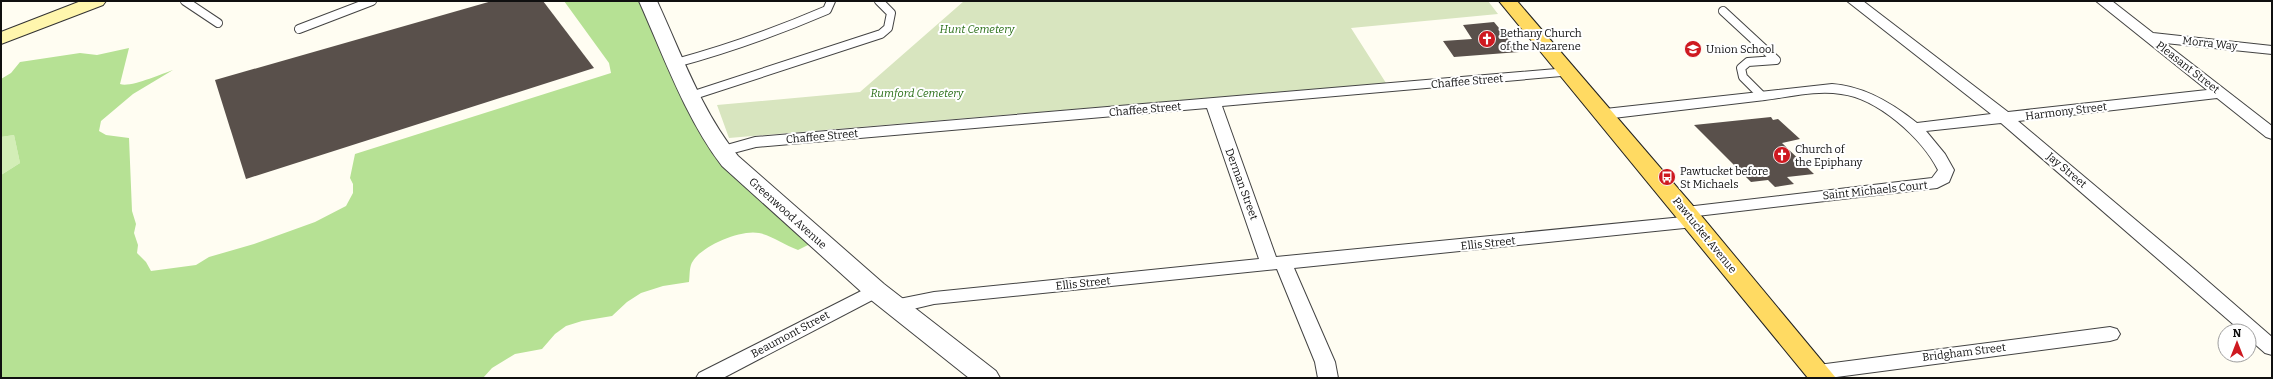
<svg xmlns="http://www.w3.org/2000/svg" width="2273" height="379" font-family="Bitter,serif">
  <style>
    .green { fill: #d3eeb7 }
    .forest { fill: #b6e194 }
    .cemetery { fill: #d8e5bf }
    .building { fill: #59504b }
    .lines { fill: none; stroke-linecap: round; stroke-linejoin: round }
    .service-casing { stroke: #434343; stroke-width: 10 }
    .minor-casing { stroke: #434343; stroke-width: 2 }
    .tertiary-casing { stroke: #434343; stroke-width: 2 }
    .secondary-casing { stroke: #323232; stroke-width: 2 }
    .primary-casing { stroke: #212121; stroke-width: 2 }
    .service { stroke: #fff; stroke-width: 8 }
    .minor { fill: #fff; fill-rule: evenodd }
    .tertiary { fill: #fff; fill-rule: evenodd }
    .secondary { fill: #fff6ad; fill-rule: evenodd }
    .primary { fill: #ffda62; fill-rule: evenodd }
    .labels { text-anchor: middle; stroke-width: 4; stroke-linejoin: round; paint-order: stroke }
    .park-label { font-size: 11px; font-style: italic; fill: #2a6f18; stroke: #fff }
    .poi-label { font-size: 11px; fill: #101010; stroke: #fff; text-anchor: start }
    .street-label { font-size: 11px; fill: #101010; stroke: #fff }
  </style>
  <rect width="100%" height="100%" fill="#fffdf2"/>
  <polygon class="green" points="14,135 20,163 1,175 1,137"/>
  <path class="forest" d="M564,1H648L695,110L816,241L798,250C784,245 773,236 759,233C741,229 702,246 693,261C689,266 690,275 689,282L663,286L641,293L627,302L612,316L582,321L566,326L555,334L542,349L515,354L492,368L483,378H1V175L20,163L14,135L1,137V79L11,73L20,62L80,53L97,55L129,48L120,84C130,88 161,74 173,70L133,94L101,121L99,131L106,135L129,138L132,211L136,224L134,233L138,245L137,253L146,262L151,271L196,265L209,257L254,244L315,222L346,206L353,193V184L350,178L355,154L611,73L609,63Z"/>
  <polygon class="cemetery" points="964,1 1488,1 1498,14 1351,28 1386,83 729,138 717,105 860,92"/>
  <g class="building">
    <polygon points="492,1 543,1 594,68 246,179 215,80"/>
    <polygon points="1494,22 1519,52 1454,57 1443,41 1472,39 1463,25"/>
    <polygon points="1771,117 1773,120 1778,119 1800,139 1782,143 1814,174 1787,177 1794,184 1775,187 1768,180 1751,182 1694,125"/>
  </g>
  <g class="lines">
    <g class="service-casing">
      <g id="service">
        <polyline points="185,1 218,23"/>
        <polyline points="1723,11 1776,60 1748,62 1741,68 1743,77 1762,96"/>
        <polyline points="299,29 372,1"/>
        <path d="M676,63C728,49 778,31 827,10L831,1"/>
        <polyline points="691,96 881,34 888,28 891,13 879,1"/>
      </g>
    </g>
    <g class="minor-casing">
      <g id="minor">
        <path d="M1847,1H1863L2008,112L2207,90L2096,1H2112L2153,33L2272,46V54L2165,43L2272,126V139L2266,137L2217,98L2018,121L2188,264L2272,337V355L2265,353L2249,339V331H2241L2001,123L1926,131L1945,154L1954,170L1949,182L1937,188L1697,216L1703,221L1700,225L1694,227L1294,268L1335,362L1338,378H1318L1315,362L1277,269L934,304L896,313L889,311L886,306L889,301L934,292L1259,259L1207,108L756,147L722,156L716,154L714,151L716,148L755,137L1568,68L1573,69L1575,72L1573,75L1222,106L1276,257L1683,217L1677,212L1680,208L1686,207L1932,178L1938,170C1922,138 1877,98 1841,94C1816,90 1790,97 1765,100C1712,106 1658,113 1605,119L1599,117L1597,114L1599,111L1605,109L1832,84C1864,86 1892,103 1917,123L1991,114Z"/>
        <polygon points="875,284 882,285 884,290 882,295 723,378 696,378 699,373"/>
        <polygon points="2110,327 2117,329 2120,334 2117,339 2110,341 1829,378 1813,378 1808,372 1811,367 1818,365"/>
      </g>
    </g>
    <g class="tertiary-casing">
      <path id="tertiary" d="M639,1H657C681,53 702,112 738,156L884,284L996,371L1000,378H969L866,296L722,166C685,117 664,57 639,1Z"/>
    </g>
    <g class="secondary-casing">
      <polygon id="secondary" points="81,1 106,1 103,5 1,44 1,32"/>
    </g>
    <g class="primary-casing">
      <polygon id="primary" points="1499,1 1517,1 1694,207 1836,378 1808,378"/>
    </g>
    <use href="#service" class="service"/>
    <use href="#minor" class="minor"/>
    <use href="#tertiary" class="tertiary"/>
    <use href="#secondary" class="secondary"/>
    <use href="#primary" class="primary"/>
  </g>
  <defs>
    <g id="church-disc" transform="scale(0.9)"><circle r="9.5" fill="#ce1920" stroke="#fff"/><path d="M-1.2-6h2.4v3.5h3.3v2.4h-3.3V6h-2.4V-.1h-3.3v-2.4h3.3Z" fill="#fff"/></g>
    <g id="school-disc" transform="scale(0.9)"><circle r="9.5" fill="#ce1920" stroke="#fff"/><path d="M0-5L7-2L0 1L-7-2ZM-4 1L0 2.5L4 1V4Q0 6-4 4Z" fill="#fff"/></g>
    <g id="bus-disc" transform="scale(0.9)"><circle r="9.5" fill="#ce1920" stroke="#fff"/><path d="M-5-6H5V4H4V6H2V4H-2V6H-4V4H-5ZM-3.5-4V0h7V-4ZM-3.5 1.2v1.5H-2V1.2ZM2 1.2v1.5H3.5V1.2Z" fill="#fff"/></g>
  </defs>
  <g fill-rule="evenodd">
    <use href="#church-disc" x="1487" y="39"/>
    <use href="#school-disc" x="1693" y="49"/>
    <use href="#church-disc" x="1782" y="155"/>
    <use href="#bus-disc" x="1667" y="177"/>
  </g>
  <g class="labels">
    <g class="park-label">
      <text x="977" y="33">Hunt Cemetery</text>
      <text x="917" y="97">Rumford Cemetery</text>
    </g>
    <g class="poi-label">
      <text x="1500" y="37">Bethany Church<tspan x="1500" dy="13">of the Nazarene</tspan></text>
      <text x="1706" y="53">Union School</text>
      <text x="1795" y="153">Church of<tspan x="1795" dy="13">the Epiphany</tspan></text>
      <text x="1680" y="175">Pawtucket before<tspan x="1680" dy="13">St Michaels</tspan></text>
    </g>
    <g class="street-label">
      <text transform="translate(2210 43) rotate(6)" y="4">Morra Way</text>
      <text transform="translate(2188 67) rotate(38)" y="4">Pleasant Street</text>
      <text transform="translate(1467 81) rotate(-5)" y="4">Chaffee Street</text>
      <text transform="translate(1145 109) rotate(-5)" y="4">Chaffee Street</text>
      <text transform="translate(2066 111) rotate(-7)" y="4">Harmony Street</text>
      <text transform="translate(822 136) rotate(-5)" y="4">Chaffee Street</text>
      <text transform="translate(2067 170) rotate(40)" y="4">Jay Street</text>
      <text transform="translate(1242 184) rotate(70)" y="4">Derman Street</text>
      <text transform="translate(1875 190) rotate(-6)" y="4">Saint Michaels Court</text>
      <text transform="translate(788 213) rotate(42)" y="4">Greenwood Avenue</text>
      <text transform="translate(1705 235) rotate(51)" y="4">Pawtucket Avenue</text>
      <text transform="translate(1488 243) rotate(-6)" y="4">Ellis Street</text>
      <text transform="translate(1083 283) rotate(-6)" y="4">Ellis Street</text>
      <text transform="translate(790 334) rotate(-28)" y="4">Beaumont Street</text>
      <text transform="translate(1964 352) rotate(-7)" y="4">Bridgham Street</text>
    </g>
  </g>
  <rect width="2273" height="379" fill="none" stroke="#101010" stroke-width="4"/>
  <g transform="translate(2237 343)"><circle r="19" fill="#ffffff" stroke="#9f9f9f"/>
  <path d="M0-3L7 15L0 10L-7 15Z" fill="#ce1920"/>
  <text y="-6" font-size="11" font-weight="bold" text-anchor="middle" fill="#101010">N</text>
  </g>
</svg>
